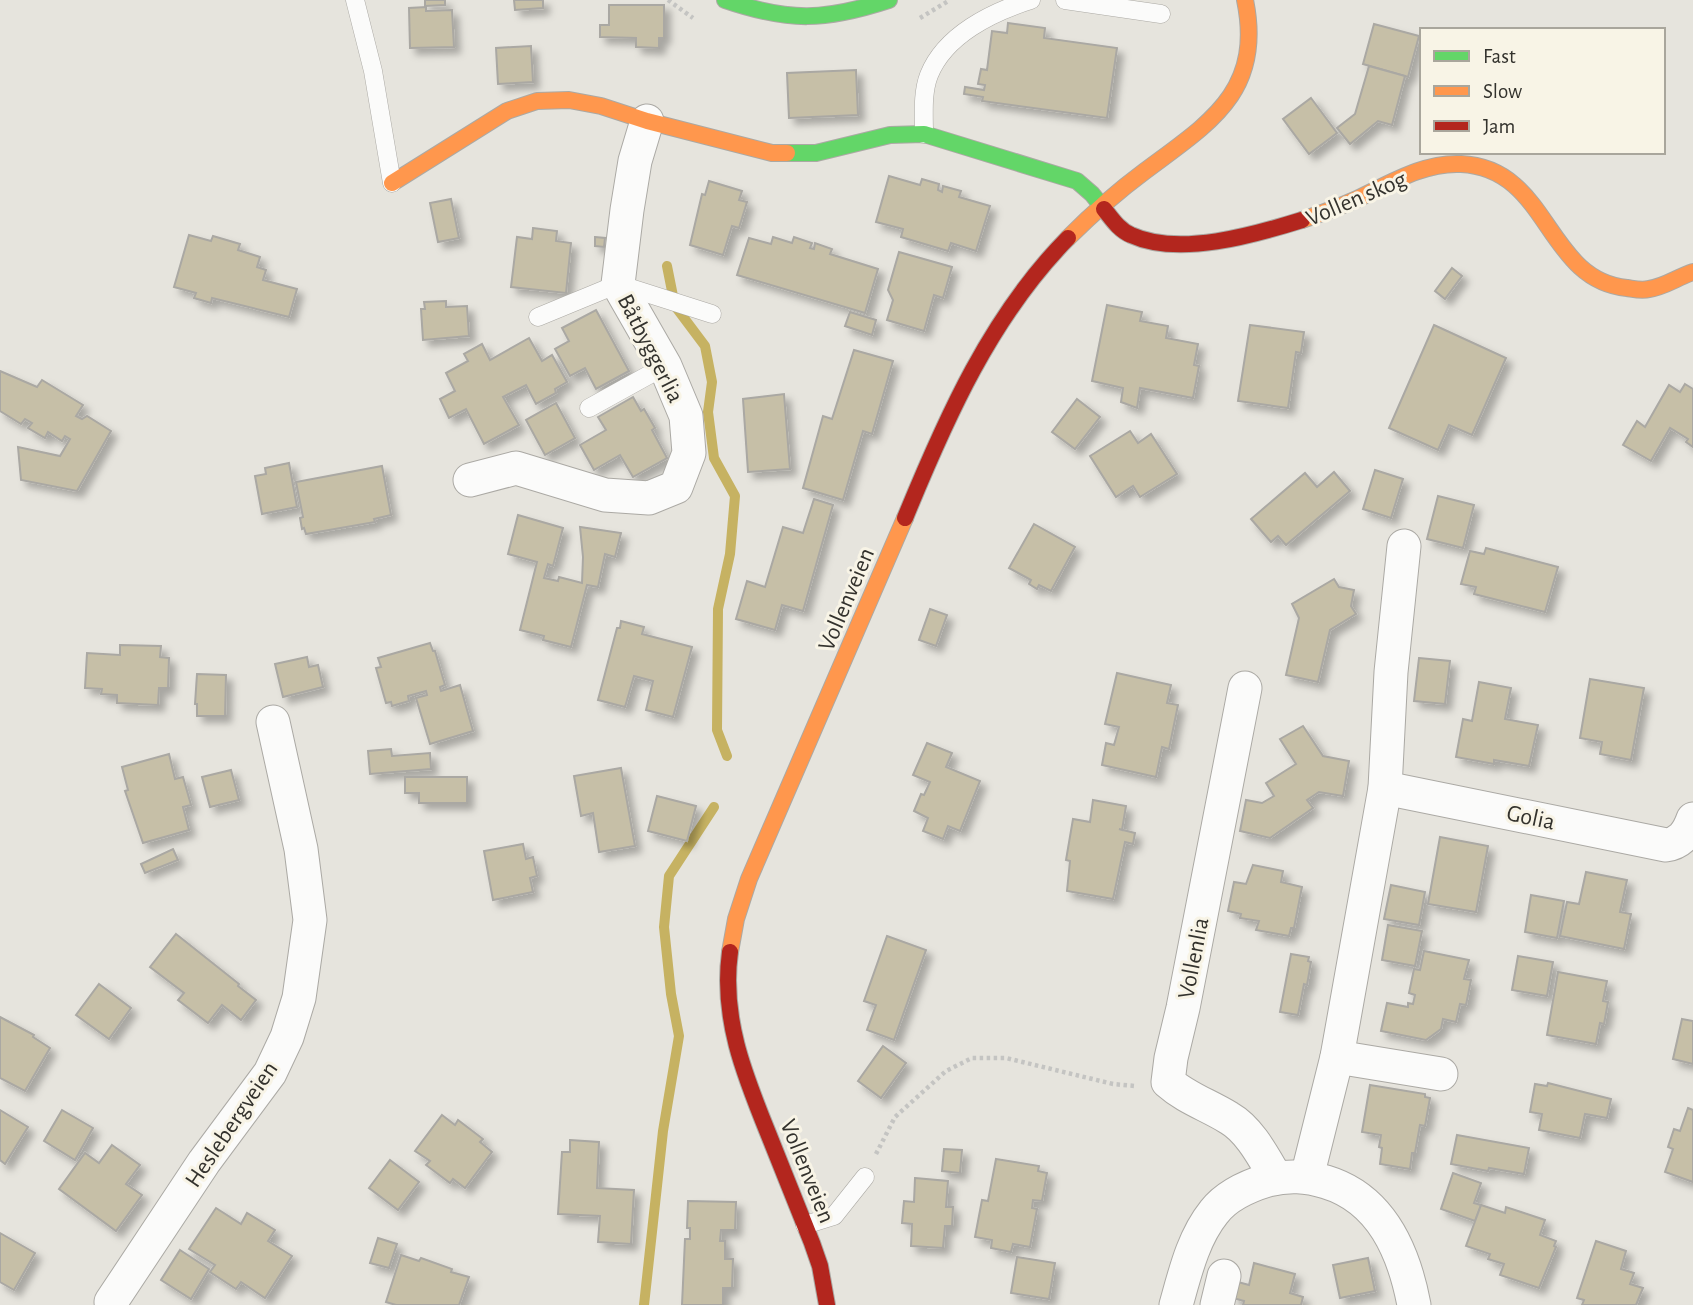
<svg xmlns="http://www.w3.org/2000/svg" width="1693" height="1305" font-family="'Alegreya Sans',sans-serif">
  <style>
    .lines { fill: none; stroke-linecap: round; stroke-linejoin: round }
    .stream { stroke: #c6b262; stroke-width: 10 }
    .building { fill: #c6bfa7; stroke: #aaa8a3; stroke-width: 2; filter: url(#shadow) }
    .lane-casing { stroke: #aba9a4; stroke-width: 19 }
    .street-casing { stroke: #aba9a4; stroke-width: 35 }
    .fast-casing { stroke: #aba9a4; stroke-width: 18 }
    .slow-casing { stroke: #aba9a4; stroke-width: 18 }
    .jam-casing { stroke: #aba9a4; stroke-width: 18 }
    .path { stroke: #c4c4c2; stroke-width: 4.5; stroke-dasharray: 3.5 3.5; stroke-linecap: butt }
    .lane { stroke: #fbfbfa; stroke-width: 18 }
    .street { stroke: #fbfbfa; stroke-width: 33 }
    .fast { stroke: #63d668; stroke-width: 16 }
    .slow { stroke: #ff974d; stroke-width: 16 }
    .jam { stroke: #b3261e; stroke-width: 16 }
    .labels { text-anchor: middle; stroke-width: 6; stroke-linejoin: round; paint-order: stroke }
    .street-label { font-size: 24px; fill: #33322d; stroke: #f8f4e6 }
  </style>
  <defs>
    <filter id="shadow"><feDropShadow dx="6" dy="6" stdDeviation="3.5" flood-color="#0004"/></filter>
  </defs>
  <rect width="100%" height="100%" fill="#e6e4dd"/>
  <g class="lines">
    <g class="stream">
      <polyline points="667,266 675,306 705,346 712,382 708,412 714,458 735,496 730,554 718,609 717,730 727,756"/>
      <polyline points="644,1305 663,1131 679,1036 671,994 664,927 669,876 714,807"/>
    </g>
  </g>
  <g class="building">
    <polygon points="425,0 445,0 445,5 425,6"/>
    <polygon points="514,0 543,0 543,8 515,10"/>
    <polygon points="609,5 664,5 664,38 659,38 659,48 636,47 636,38 600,37 600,25 609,25"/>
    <polygon points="426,7 426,11 452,10 454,47 410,48 409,8"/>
    <polygon points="1008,23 1045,28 1044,38 1117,48 1107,118 982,101 983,97 964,94 965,87 984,90 985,85 978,84 981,69 987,70 992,31 1007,33"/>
    <polygon points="1374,24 1419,36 1408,77 1363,64"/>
    <polygon points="531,46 533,82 498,84 496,48"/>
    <polygon points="1369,66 1405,76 1392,125 1378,121 1350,144 1337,128 1355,114"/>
    <polygon points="856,70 858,115 789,118 787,73"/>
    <polygon points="1311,98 1337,133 1309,154 1283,119"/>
    <polygon points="889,176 920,185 922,179 939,184 938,190 942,192 943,186 961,191 959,197 990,206 976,251 951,243 948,251 901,237 903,229 876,222"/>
    <polygon points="709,181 742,191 739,200 747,202 739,228 732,226 723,255 690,245 702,194 705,195"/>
    <polygon points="451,199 459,238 438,242 430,203"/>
    <polygon points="533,228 557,231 556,241 571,243 566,293 511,287 517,237 532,239"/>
    <polygon points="189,235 211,241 213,236 240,244 238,250 260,257 257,267 266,270 263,280 297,289 289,317 212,298 211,303 194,298 196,293 174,287"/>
    <polygon points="595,237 605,238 604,247 595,246"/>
    <polygon points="773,237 792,243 794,237 812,243 810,248 814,249 815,243 832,249 830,254 878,269 865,313 737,275 749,238 771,244"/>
    <polygon points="899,252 952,267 943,298 934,295 924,331 887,320 893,300 888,290"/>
    <polygon points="1452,268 1462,276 1445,299 1435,291"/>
    <polygon points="446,301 446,307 467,306 469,336 423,340 421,309 425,309 424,302"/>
    <polygon points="1107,305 1142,312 1140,321 1168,326 1166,338 1198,344 1194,365 1199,366 1193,398 1140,388 1137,408 1121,402 1123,388 1092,381"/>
    <polygon points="596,310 629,371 596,389 585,368 570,376 555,349 569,341 562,328"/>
    <polygon points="850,312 876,320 872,335 845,326"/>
    <polygon points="1250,325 1304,332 1301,353 1296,352 1288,408 1238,401"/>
    <polygon points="1434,325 1506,358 1472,435 1449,425 1438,450 1389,428"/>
    <polygon points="529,338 542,361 552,355 567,382 555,389 556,393 536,404 526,385 503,397 519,425 484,444 466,409 449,418 440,399 455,391 446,373 468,361 464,354 482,344 490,360"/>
    <polygon points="854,350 893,361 872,434 863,431 843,500 803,488 823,416 832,419"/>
    <polygon points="0,371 37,387 42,380 83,405 76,416 82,419 87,416 111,431 77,491 21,480 18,447 60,456 70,439 65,436 62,441 48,432 45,438 28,428 32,423 25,419 21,424 0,411"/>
    <polygon points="1685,384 1693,389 1693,447 1686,442 1688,439 1670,428 1651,461 1623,445 1637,421 1645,427 1669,385 1680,392"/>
    <polygon points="784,394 790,469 748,472 743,399"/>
    <polygon points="633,397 641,411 644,409 655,428 652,430 667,458 633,477 620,455 594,470 580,445 606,430 598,417"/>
    <polygon points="1077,399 1100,417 1075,449 1052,432"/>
    <polygon points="556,403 575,438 545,455 526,420"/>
    <polygon points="1130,431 1138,443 1151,434 1177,474 1140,497 1133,486 1116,497 1090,456"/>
    <polygon points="289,463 297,507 262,514 255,476 266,474 265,468"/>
    <polygon points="382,466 391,515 374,519 375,522 306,534 304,528 302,529 300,518 303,517 296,482"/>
    <polygon points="1375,470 1403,479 1391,518 1363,509"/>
    <polygon points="1334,472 1350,491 1286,545 1278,536 1271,542 1251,519 1305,473 1317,487"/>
    <polygon points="1438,496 1474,505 1463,548 1427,539"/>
    <polygon points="814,499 833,505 803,611 782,605 775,630 736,619 747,581 765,587 783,527 803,533"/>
    <polygon points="518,515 563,528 553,566 548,564 544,578 558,581 559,577 582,583 583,557 580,527 621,533 615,557 605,554 598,587 587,585 571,647 543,640 544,636 520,630 537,562 508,554"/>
    <polygon points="1034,524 1075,547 1051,591 1039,585 1037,589 1029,584 1031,580 1009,568"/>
    <polygon points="1486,548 1558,567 1545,612 1474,594 1476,587 1461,584 1470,551 1484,554"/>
    <polygon points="1334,579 1339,587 1354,590 1351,606 1356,614 1330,630 1318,682 1286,675 1299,618 1292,604"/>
    <polygon points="930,609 947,615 936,646 919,640"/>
    <polygon points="621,621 644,627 642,634 692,647 673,717 646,710 653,681 634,676 625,707 598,700 617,628 620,628"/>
    <polygon points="430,643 433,651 435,651 445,685 440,687 441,691 460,685 473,731 430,744 416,698 427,695 426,691 408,696 409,701 392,706 391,702 386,703 376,668 381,667 378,658"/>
    <polygon points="120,645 161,646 160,657 169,658 168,688 159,688 158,705 117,703 117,695 101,694 102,689 85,688 87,653 120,655"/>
    <polygon points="307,657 309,667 318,665 323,687 283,697 275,664"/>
    <polygon points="1419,658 1450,661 1445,704 1414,701"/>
    <polygon points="1117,673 1171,685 1167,703 1178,705 1169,749 1162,747 1156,777 1102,765 1106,743 1114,745 1119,727 1105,724"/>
    <polygon points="197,674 226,675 225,716 197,716 197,704 195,704"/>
    <polygon points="1590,679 1644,688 1631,760 1600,754 1602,742 1580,738"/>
    <polygon points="1479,682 1511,688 1505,719 1538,725 1529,766 1494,760 1494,764 1456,757 1463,719 1472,721"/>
    <polygon points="1303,726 1323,756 1349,761 1343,796 1319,792 1307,800 1313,808 1270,838 1240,831 1246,800 1262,803 1274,796 1266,783 1296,764 1280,739"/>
    <polygon points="927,743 952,753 946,767 980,781 960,831 948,826 943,839 923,831 928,818 914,811 921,794 924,795 930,782 913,775"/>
    <polygon points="391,749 392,756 430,753 431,769 370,774 368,751"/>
    <polygon points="169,754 175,779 183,777 191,805 183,807 189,830 143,843 125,791 128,790 122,767"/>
    <polygon points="621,768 635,846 599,852 593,813 581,816 574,776"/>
    <polygon points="231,770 239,800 210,807 202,777"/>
    <polygon points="405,777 467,777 467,803 419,803 419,793 405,793"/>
    <polygon points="657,796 696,806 687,841 648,831"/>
    <polygon points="1093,800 1126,806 1122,830 1119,829 1135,833 1133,844 1125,842 1113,899 1067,891 1070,861 1066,860 1073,819 1090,822"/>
    <polygon points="1440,837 1488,846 1476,912 1428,904"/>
    <polygon points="523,844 526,859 533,857 537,876 530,878 533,892 493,900 484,851"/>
    <polygon points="173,849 178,860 145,873 141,864"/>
    <polygon points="1253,865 1283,871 1281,882 1302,887 1294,928 1291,928 1289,936 1256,930 1259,921 1240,918 1241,914 1228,911 1234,882 1246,884"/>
    <polygon points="1586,872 1627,880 1620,912 1631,914 1624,949 1560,936 1567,902 1579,904"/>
    <polygon points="1391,885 1425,892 1419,925 1384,919"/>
    <polygon points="1531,895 1564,901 1557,938 1525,932"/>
    <polygon points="1388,925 1422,931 1415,966 1382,960"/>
    <polygon points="176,934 239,984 238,986 256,1000 241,1020 222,1005 208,1023 178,1000 184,993 150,967"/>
    <polygon points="887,936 926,950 894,1040 867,1030 876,1005 864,1001"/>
    <polygon points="1424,951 1469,960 1464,979 1471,980 1466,1005 1460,1004 1456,1022 1443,1019 1441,1029 1426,1040 1381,1031 1387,1003 1408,1007 1408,1003 1413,1004 1415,995 1409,993 1414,969 1420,970"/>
    <polygon points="1291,954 1309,957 1308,961 1311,962 1307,985 1304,984 1298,1015 1280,1012"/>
    <polygon points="1518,956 1553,962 1547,996 1512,990"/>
    <polygon points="1558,972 1607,981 1603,1001 1608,1002 1604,1024 1600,1023 1596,1044 1547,1035"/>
    <polygon points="99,984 131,1008 109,1039 76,1015"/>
    <polygon points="0,1017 34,1035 33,1037 50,1048 25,1091 0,1078"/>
    <polygon points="1682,1019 1693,1021 1693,1064 1673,1059"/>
    <polygon points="883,1046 906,1063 881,1098 858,1081"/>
    <polygon points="1548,1083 1611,1099 1607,1118 1585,1114 1580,1138 1539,1130 1542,1114 1530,1112 1535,1084 1547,1086"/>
    <polygon points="1370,1085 1425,1094 1425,1097 1430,1098 1425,1126 1420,1125 1415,1153 1412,1153 1410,1169 1380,1164 1382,1148 1379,1147 1381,1135 1362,1132"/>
    <polygon points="1688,1108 1693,1110 1693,1182 1665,1172 1673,1149 1668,1147 1674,1129 1680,1131"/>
    <polygon points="0,1110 28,1127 5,1164 0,1160"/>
    <polygon points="62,1110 93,1128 75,1160 44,1141"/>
    <polygon points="442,1115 455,1125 458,1120 483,1139 480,1142 492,1152 465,1188 453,1179 450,1183 426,1165 430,1161 415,1151"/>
    <polygon points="1457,1135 1529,1148 1524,1174 1489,1168 1488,1171 1451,1164"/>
    <polygon points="570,1140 599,1142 597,1188 634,1190 631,1244 598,1242 600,1216 558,1214 562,1152 570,1152"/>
    <polygon points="112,1145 140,1165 126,1184 142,1195 116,1231 59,1189 85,1153 99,1163"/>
    <polygon points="944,1149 962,1150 960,1173 942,1171"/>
    <polygon points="996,1159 1039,1166 1038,1171 1047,1173 1042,1201 1033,1200 1032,1208 1037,1209 1030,1247 1013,1244 1011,1252 991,1248 992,1240 975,1237 982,1200 988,1201"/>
    <polygon points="390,1160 419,1182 398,1210 369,1188"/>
    <polygon points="1453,1173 1481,1183 1474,1203 1481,1205 1475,1221 1441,1209"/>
    <polygon points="915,1178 948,1181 946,1207 953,1207 952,1226 945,1226 943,1248 911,1246 912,1224 902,1223 904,1201 914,1202"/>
    <polygon points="688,1201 736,1202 735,1230 721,1230 720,1241 725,1241 725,1259 733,1259 732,1288 723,1288 723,1305 682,1305 685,1239 690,1239 690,1228 687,1228"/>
    <polygon points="1481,1205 1505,1213 1506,1207 1545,1220 1540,1235 1556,1241 1554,1246 1556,1247 1539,1288 1500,1275 1504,1264 1488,1259 1490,1254 1466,1246"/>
    <polygon points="216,1208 241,1224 247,1213 275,1230 268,1241 292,1256 265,1298 241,1282 236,1289 210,1272 215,1265 189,1249"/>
    <polygon points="0,1233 35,1253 14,1290 0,1282"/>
    <polygon points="378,1238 397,1244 389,1268 370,1263"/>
    <polygon points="1596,1241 1626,1251 1621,1269 1634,1273 1630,1284 1643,1288 1636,1305 1582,1305 1584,1300 1577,1298"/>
    <polygon points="180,1250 209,1269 191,1299 161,1280"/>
    <polygon points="401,1255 419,1261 421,1258 452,1269 451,1272 469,1277 459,1305 396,1305 386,1302"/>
    <polygon points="1017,1257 1055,1263 1049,1299 1011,1293"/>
    <polygon points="1368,1258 1375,1291 1340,1298 1333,1265"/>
    <polygon points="1254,1263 1295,1274 1290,1293 1303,1297 1301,1305 1243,1305 1244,1301 1233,1298 1238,1282 1249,1285"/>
  </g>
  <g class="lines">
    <g class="lane-casing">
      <g id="lane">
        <polyline points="355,0 373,71 392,183"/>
        <polyline points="1065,0 1161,14"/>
        <path d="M924,134C924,115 922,93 929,75C945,35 992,12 1031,0"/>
        <polyline points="538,317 618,284 712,314"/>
        <polyline points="589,408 665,366"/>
        <polyline points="805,1225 834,1216 865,1177"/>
      </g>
    </g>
    <g class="street-casing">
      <g id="street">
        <polyline points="470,480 516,468 605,495 649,498 676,487 689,453 686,416 665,366 618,284 627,210 635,161 647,121"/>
        <path d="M1245,688L1183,1008L1171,1058L1168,1082C1186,1098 1208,1105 1229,1118C1250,1130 1264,1158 1276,1178"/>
        <path d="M1385,788L1666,845C1681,843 1688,833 1693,819"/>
        <polyline points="1337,1057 1441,1074"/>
        <polyline points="1307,1177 1337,1057 1385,788 1391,672 1404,546"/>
        <polyline points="111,1302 204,1162 270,1073 287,1037 299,998 310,920 301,849 273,722"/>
        <path d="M1176,1305C1185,1273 1193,1238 1214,1212C1227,1195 1248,1186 1268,1180C1289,1175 1306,1176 1326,1182C1382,1199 1404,1252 1414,1305"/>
        <polyline points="1217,1305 1224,1276"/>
      </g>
    </g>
    <g class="fast-casing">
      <g id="fast">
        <path d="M725,0C789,22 825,21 889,0"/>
        <polyline points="787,153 816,153 890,135 924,134 1077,181 1092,194 1104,209"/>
      </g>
    </g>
    <g class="slow-casing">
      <g id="slow">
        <polyline points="392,183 507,111 537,101 569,100 601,106 647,121 772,153 787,153"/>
        <path d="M1302,220C1320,214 1339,207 1357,199C1389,184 1424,162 1461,164C1550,168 1545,280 1627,288C1634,289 1642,291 1649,289C1664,287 1678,277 1693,272"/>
        <path d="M1068,238C1092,214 1118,191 1145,171C1209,123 1264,92 1245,0"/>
        <polyline points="730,952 736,919 749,879 905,518"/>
      </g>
    </g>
    <g class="jam-casing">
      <g id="jam">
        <path d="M1104,209C1112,219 1119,230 1131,235C1179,257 1254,235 1302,220"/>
        <path d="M905,518C946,418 991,316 1068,238"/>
        <path d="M730,952C721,1017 744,1074 768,1133C783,1170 797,1206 812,1243L820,1266L827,1305"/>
      </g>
    </g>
    <g class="path">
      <polyline points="668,0 693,18"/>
      <polyline points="920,18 950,0"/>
      <polyline points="876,1154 895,1117 946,1071 972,1058 1006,1058 1113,1084 1135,1086"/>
    </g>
    <use href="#lane" class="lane"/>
    <use href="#street" class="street"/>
    <use href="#fast" class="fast"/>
    <use href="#slow" class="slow"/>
    <use href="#jam" class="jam"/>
  </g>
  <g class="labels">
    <g class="street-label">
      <text transform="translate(1356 198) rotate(-23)" y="8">Vollen skog</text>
      <text transform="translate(651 348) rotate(63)" y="8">Båtbyggerlia</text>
      <text transform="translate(846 599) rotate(-67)" y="8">Vollenveien</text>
      <text transform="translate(1531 817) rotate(12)" y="8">Golia</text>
      <text transform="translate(1193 958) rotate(-79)" y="8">Vollenlia</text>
      <text transform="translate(231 1124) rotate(-56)" y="8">Heslebergveien</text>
      <text transform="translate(808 1171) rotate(68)" y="8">Vollenveien</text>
    </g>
  </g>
  <rect x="1420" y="28" width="245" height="126" fill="#f8f4e6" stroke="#a9a69c" stroke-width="2"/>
  <rect x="1434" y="51" width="35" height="10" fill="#63d668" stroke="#a9a69c" stroke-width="2"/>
  <text x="1483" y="63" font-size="21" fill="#33322d">Fast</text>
  <rect x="1434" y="86" width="35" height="10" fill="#ff974d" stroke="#a9a69c" stroke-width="2"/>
  <text x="1483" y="98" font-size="21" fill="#33322d">Slow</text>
  <rect x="1434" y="121" width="35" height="10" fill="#b3261e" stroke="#a9a69c" stroke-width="2"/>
  <text x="1483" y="133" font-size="21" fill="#33322d">Jam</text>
</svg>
